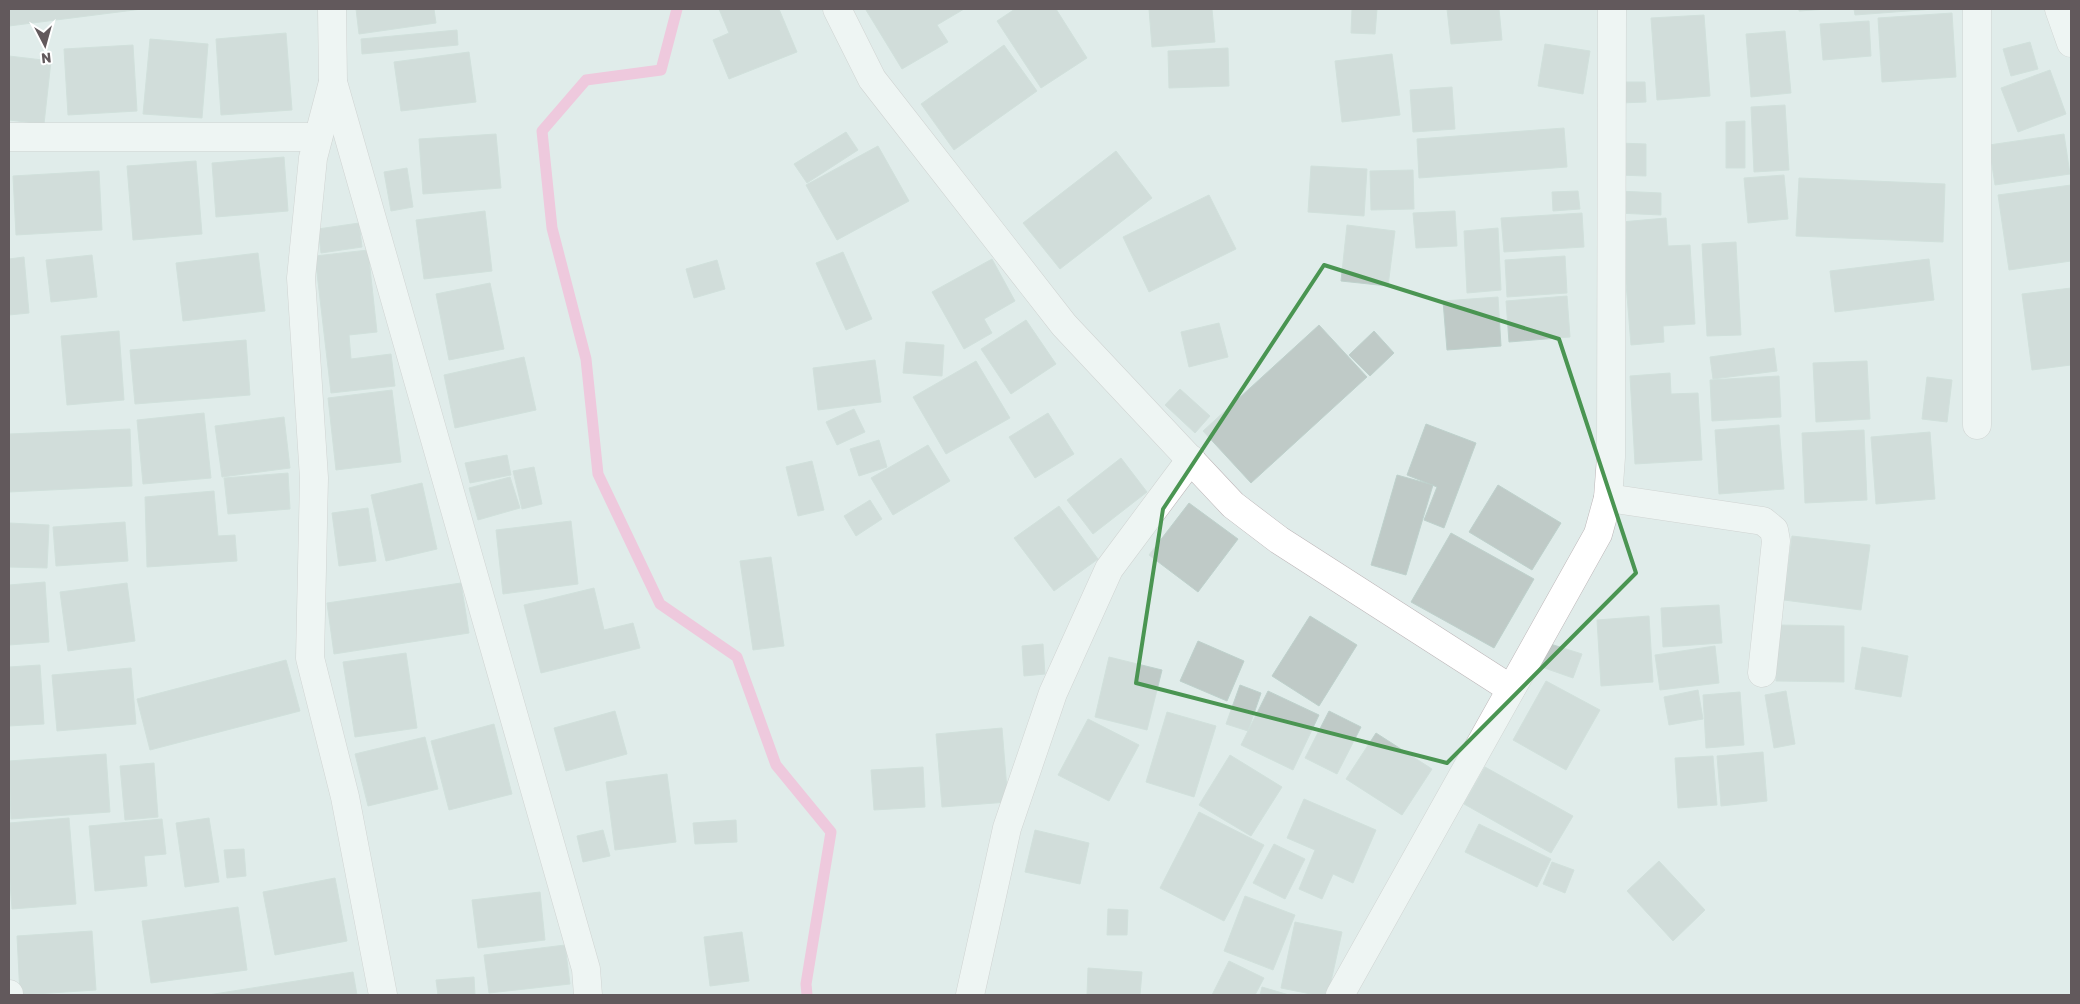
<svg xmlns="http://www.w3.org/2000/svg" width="2080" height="1004" font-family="Rubik,sans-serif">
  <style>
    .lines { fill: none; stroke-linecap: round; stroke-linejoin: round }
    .stream { stroke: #ff9dce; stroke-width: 11 }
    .building { fill: #bfcac7; stroke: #bed1cc }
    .minor-casing { stroke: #bdb6b8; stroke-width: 29 }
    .minor { stroke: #fff; stroke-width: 28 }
    .marked { fill: none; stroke: #4a9552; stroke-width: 4; stroke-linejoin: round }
  </style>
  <rect width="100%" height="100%" fill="#e0ecea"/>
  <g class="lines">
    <polyline class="stream" points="677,9 661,70 586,80 542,131 552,228 586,359 598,474 660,604 737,657 776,765 831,832 806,984 807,995"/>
  </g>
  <g class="building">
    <polygon points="9,9 142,9 9,26"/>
    <polygon points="356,9 434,9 436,23 359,34"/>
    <polygon points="719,9 779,9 797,52 729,79 713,40 729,33"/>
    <polygon points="867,9 964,9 937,25 948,42 902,69 866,10"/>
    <polygon points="1015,9 1056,9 1087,58 1041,88 997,21"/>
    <polygon points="1149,9 1212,9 1215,42 1152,47"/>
    <polygon points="1352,9 1377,9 1375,34 1351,33"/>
    <polygon points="1447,9 1499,9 1502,40 1451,44"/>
    <polygon points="1799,9 1828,9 1799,11"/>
    <polygon points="1854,9 1934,9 1855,15"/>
    <polygon points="1952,13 1956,77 1882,82 1878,18"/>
    <polygon points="1704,15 1710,96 1657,100 1651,18"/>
    <polygon points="1869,21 1871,56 1823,60 1820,24"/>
    <polygon points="457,30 458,45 362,54 361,39"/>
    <polygon points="1785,31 1791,93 1751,97 1746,34"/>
    <polygon points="286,33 292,110 221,115 216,39"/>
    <polygon points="150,39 208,44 202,118 143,114"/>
    <polygon points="2030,42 2038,69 2011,76 2003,49"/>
    <polygon points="1545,44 1590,51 1583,94 1538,86"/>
    <polygon points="133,45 137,111 68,115 64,49"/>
    <polygon points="1004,45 1037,91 954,150 921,104"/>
    <polygon points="1228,48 1229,86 1169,88 1168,51"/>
    <polygon points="469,52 476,102 401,111 394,62"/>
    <polygon points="1392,54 1400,115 1342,122 1335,61"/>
    <polygon points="9,56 51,61 44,124 9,120"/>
    <polygon points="2050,70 2066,114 2018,132 2001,88"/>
    <polygon points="1621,82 1645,82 1646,102 1620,103"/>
    <polygon points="1452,87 1455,129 1413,132 1410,90"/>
    <polygon points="1785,105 1789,170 1754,172 1751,107"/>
    <polygon points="1745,121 1745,168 1726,168 1726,122"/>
    <polygon points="1564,128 1567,167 1419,178 1417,139"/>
    <polygon points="846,132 858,150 807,183 794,164"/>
    <polygon points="496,134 501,188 423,194 419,139"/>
    <polygon points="2064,134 2070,174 1995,185 1989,145"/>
    <polygon points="1619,143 1646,144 1646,176 1618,175"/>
    <polygon points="878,146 909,201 837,240 806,185"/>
    <polygon points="1116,151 1152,198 1060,269 1023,223"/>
    <polygon points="284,157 288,211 216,217 212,163"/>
    <polygon points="196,161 202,234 133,240 127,166"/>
    <polygon points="1311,166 1367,169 1364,216 1308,212"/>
    <polygon points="407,168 413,207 391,211 384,172"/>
    <polygon points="1413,170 1414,209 1371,210 1370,171"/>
    <polygon points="99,171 102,230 16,235 13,176"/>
    <polygon points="1784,175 1788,219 1748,223 1744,178"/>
    <polygon points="1799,178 1945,184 1943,242 1796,236"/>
    <polygon points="2071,185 2071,261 2009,270 1998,195"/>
    <polygon points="1578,191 1580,209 1553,211 1552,192"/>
    <polygon points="1618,191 1661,193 1661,215 1617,213"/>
    <polygon points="1209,195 1236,249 1149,292 1123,237"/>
    <polygon points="485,211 492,271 424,279 416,220"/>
    <polygon points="1455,211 1457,246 1416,248 1413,213"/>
    <polygon points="1582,213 1584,247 1504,252 1501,218"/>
    <polygon points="1666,218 1668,246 1690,245 1695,324 1663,326 1664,342 1631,345 1621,222"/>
    <polygon points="359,223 362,247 321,253 318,229"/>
    <polygon points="1347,225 1395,231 1388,286 1341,281"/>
    <polygon points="1498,228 1501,290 1467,293 1464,231"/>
    <polygon points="1736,242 1741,335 1707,336 1702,244"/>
    <polygon points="368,250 377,332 349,335 351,359 391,354 395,386 331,393 315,256"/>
    <polygon points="843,252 872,319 846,330 816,263"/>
    <polygon points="258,253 265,311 183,321 176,263"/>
    <polygon points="92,255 97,297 51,302 46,260"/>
    <polygon points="1565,256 1567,293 1507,297 1505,260"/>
    <polygon points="24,257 29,313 9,315 9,259"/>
    <polygon points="992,259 1015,301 984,319 992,333 964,349 932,292"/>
    <polygon points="1929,259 1934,300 1835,312 1830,271"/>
    <polygon points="717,260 725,289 694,298 686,269"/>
    <polygon points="490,283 504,349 449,360 436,294"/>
    <polygon points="2071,288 2071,365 2032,370 2022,294"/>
    <polygon points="1567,296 1570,337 1509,342 1506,301"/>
    <polygon points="1498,297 1501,346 1447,350 1443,301"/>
    <polygon points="1026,320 1056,364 1011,394 981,349"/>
    <polygon points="1219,323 1228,357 1189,367 1181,332"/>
    <polygon points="1319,325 1367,377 1251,483 1203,431"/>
    <polygon points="119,331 124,400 67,405 61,336"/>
    <polygon points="1374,331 1394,353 1370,376 1349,355"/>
    <polygon points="246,340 250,395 135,404 130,350"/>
    <polygon points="906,342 944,345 942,376 903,373"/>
    <polygon points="1774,348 1777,371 1713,379 1710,357"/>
    <polygon points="524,357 536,410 455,428 444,375"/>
    <polygon points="875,360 881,402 818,410 813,368"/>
    <polygon points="976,361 1010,418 946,454 913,397"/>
    <polygon points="1867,361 1870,419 1816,422 1813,363"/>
    <polygon points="1670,373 1671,394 1698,393 1702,460 1635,464 1630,376"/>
    <polygon points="1779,376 1781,417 1712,421 1710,380"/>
    <polygon points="1927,377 1952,380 1947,422 1922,419"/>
    <polygon points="1180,389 1210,416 1195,433 1165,405"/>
    <polygon points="392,390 401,462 336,470 328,398"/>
    <polygon points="854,409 865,432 837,445 826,422"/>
    <polygon points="204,413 211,478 143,484 137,420"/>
    <polygon points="1048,413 1074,454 1035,478 1009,437"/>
    <polygon points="284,417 290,468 222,477 215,426"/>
    <polygon points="1426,424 1476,443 1444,528 1424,520 1437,487 1407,475"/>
    <polygon points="1779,425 1784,489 1719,494 1715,430"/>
    <polygon points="130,429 132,486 9,492 9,434"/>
    <polygon points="1864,430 1867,500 1805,503 1802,433"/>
    <polygon points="1930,432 1935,499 1876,504 1871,437"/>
    <polygon points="879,440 887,467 859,476 850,449"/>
    <polygon points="928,445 950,481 893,515 871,478"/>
    <polygon points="507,455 511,475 470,483 465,463"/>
    <polygon points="1121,458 1147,492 1093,534 1067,500"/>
    <polygon points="812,461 824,510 798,516 786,467"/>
    <polygon points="534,467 542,504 522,509 513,471"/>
    <polygon points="288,473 290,509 228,514 224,478"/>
    <polygon points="1397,475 1433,485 1406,575 1371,565"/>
    <polygon points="510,477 520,508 478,520 469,488"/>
    <polygon points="422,483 437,549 386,561 371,495"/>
    <polygon points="1498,485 1561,523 1532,570 1469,532"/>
    <polygon points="214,491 218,536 235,535 237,561 147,567 145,497"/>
    <polygon points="870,500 882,519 856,536 844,516"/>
    <polygon points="1189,503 1238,539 1198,592 1149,555"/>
    <polygon points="1059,506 1098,559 1054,591 1014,538"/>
    <polygon points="368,508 376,561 339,566 332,513"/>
    <polygon points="571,521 578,584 503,594 496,530"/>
    <polygon points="125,522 128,561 56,566 53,527"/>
    <polygon points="9,523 49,525 47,568 9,567"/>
    <polygon points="1451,533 1534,579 1494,648 1411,602"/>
    <polygon points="1792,536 1870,545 1861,610 1784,600"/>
    <polygon points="771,557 784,646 753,650 740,561"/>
    <polygon points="45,582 49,642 9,645 9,585"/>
    <polygon points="127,583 135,641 68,651 60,592"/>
    <polygon points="461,583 469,633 334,654 327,603"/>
    <polygon points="594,588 604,630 633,623 640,648 541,673 524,605"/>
    <polygon points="1719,605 1722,643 1663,647 1661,608"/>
    <polygon points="1310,616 1357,645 1319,706 1272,676"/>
    <polygon points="1649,616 1653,682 1601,686 1597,620"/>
    <polygon points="1777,625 1844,626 1844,682 1776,681"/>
    <polygon points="1198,641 1244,661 1227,701 1180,681"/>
    <polygon points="1544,642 1582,654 1573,678 1536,665"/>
    <polygon points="1043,644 1045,674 1024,676 1022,646"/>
    <polygon points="1715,646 1719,683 1660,690 1655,655"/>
    <polygon points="1862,647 1908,656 1901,697 1855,689"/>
    <polygon points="406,653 417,728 355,737 343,662"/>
    <polygon points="1109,657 1162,670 1147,730 1095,717"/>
    <polygon points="286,660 300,711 150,750 137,699"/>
    <polygon points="40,665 44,724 9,726 9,667"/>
    <polygon points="131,668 136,724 57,731 52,675"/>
    <polygon points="1546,681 1600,710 1566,770 1513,740"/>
    <polygon points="1240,685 1261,693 1248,731 1226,724"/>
    <polygon points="1698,690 1703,719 1669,725 1664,697"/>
    <polygon points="1268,691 1319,715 1293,770 1241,745"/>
    <polygon points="1786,691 1795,744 1774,748 1765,695"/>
    <polygon points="1740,692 1744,745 1706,748 1703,695"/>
    <polygon points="615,711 627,754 566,771 554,728"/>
    <polygon points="1329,711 1361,727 1337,774 1305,758"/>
    <polygon points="1167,712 1216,726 1194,797 1146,782"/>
    <polygon points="1088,719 1139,745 1109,801 1058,775"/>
    <polygon points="494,724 512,794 449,810 431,741"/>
    <polygon points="1002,728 1008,802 942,807 936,734"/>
    <polygon points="1376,733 1432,769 1402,815 1346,779"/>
    <polygon points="425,737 438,789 368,806 355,754"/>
    <polygon points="1763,752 1767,801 1721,806 1717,756"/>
    <polygon points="106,754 110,812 11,819 9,761"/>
    <polygon points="1230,755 1282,787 1251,836 1199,805"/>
    <polygon points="1713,756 1717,805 1678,808 1675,758"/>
    <polygon points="154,763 158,817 125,820 120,766"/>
    <polygon points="923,767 925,807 874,810 871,770"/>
    <polygon points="1485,767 1573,816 1551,853 1464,804"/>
    <polygon points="667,774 676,842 615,850 606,782"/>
    <polygon points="1304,799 1376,830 1353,883 1333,874 1322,899 1299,889 1315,850 1287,838"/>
    <polygon points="1199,812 1264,845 1224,921 1160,888"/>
    <polygon points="69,818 76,904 12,909 9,870 9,823"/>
    <polygon points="209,818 219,882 185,887 176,823"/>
    <polygon points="162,819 166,854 144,856 147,886 95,891 89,826"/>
    <polygon points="736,820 737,842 695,844 693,823"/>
    <polygon points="1479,824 1551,859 1537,887 1465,852"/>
    <polygon points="603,830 610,856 583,862 577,836"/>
    <polygon points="1035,830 1089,843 1080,884 1025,872"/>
    <polygon points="1274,844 1305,859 1285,899 1253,883"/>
    <polygon points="244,849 246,876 227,878 224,850"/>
    <polygon points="1659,861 1705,910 1673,941 1627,891"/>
    <polygon points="1552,862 1574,870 1565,893 1543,884"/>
    <polygon points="335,878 347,941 275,955 263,892"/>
    <polygon points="540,892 545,940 478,948 472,900"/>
    <polygon points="1245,896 1295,915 1273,970 1224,951"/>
    <polygon points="238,907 247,970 151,983 142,921"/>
    <polygon points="1108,909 1128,910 1127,935 1107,935"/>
    <polygon points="1295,922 1342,932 1328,995 1316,995 1281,988"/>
    <polygon points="92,931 96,990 20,995 17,936"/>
    <polygon points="742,932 749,981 710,986 704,937"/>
    <polygon points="565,945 570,984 489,993 484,955"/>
    <polygon points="1229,961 1264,978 1255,995 1212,995"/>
    <polygon points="1088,968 1142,972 1140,995 1087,995"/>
    <polygon points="353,972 357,995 208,995"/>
    <polygon points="474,977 475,995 438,995 436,980"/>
    <polygon points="1262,987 1289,995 1260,995"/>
  </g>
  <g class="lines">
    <g class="minor-casing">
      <g id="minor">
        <polyline points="332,9 333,82 586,969 588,995"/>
        <polyline points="837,9 872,79 1064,325 1233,505 1279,540 1511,689"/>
        <polyline points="2059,9 2071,43"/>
        <polyline points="333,82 313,158 301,278 314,478 310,658 345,797 383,995"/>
        <polyline points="9,137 318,137"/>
        <polyline points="1977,425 1977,9"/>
        <polyline points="1608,498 1763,521 1774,530 1776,541 1762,673"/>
        <polyline points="9,994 9,995"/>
        <polyline points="970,995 1007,828 1053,693 1109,569 1191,459"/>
        <polyline points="1340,995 1598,534 1608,498 1611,457 1612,9"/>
      </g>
    </g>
    <use href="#minor" class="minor"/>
  </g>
  <path d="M0 0H2080V1004H0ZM1324,265L1559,339L1636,573L1447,763L1136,683L1163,509Z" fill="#e0ecea" fill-opacity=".55" fill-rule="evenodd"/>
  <path class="marked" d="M1324,265L1559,339L1636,573L1447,763L1136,683L1163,509Z"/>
  <rect width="2080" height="1004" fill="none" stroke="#62595c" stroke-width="20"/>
  <g transform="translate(45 45) rotate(174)" stroke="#ffffff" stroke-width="4" paint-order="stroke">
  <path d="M0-4L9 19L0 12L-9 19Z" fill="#62595c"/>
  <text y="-8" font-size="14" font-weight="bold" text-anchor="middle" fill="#62595c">N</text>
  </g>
</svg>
